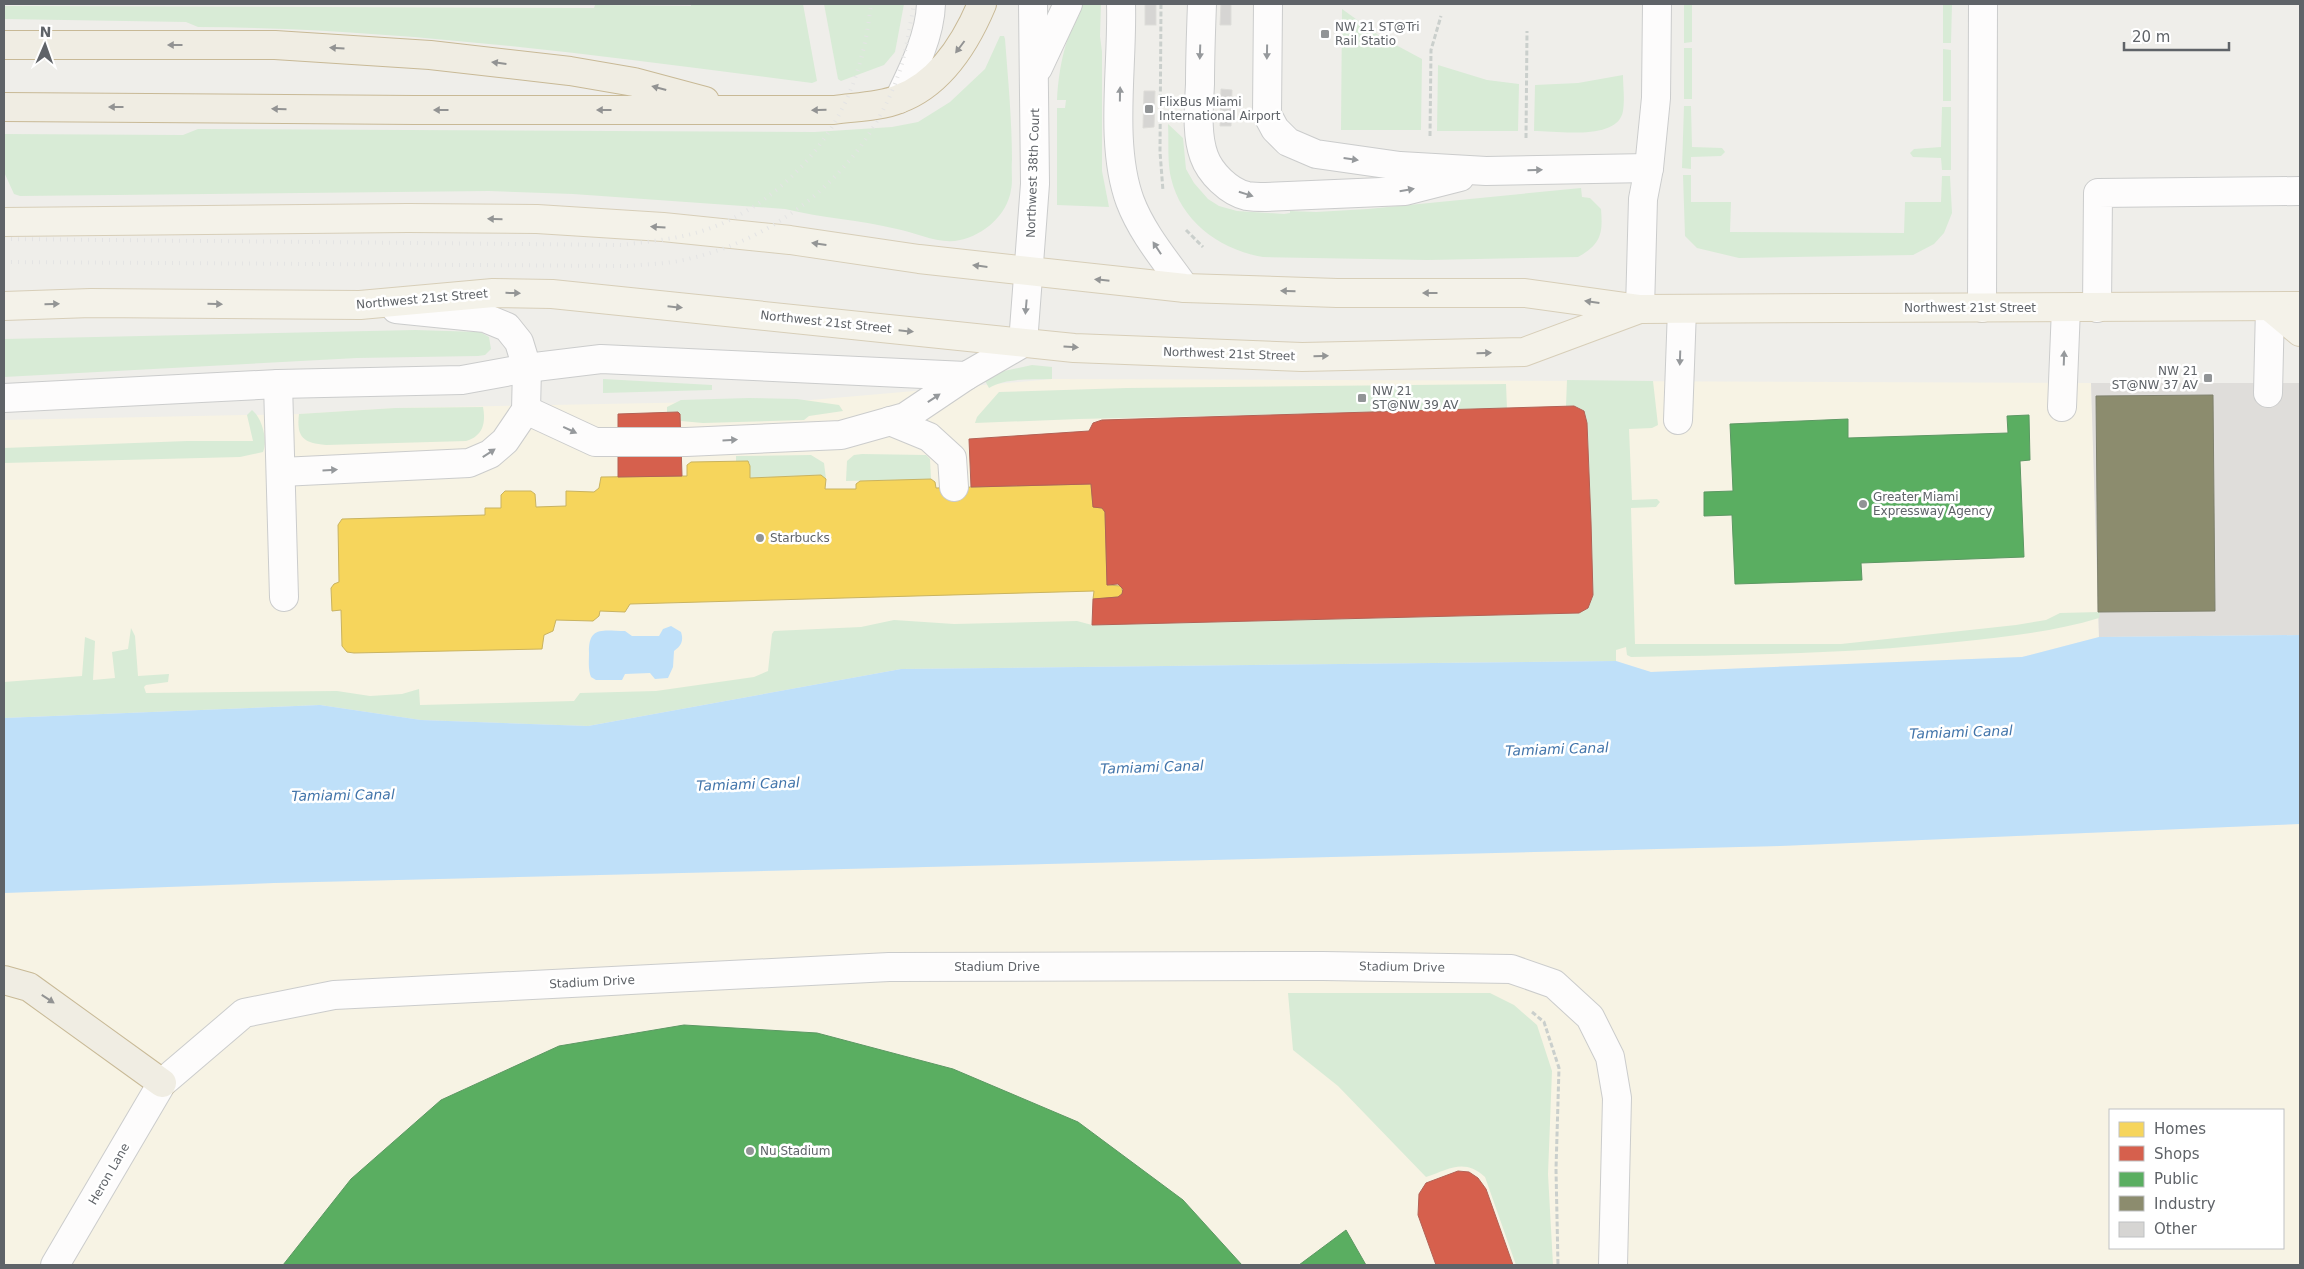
<svg xmlns="http://www.w3.org/2000/svg" width="2304" height="1269" font-family="'DejaVu Sans',sans-serif">
  <style>
    .commercial { fill: #f7f3e4; fill-rule: evenodd }
    .industrial { fill: #dfddda }
    .green { fill: #d8ebd6 }
    .water { fill: #bfe0f9 }
    .homes { fill: #f6d55c; stroke: #c9b360 }
    .shops { fill: #d6604d; stroke: #b26155 }
    .public { fill: #5aae61; stroke: #5c9863 }
    .industry { fill: #8c8c6e; stroke: #7e806c }
    .building { fill: #d6d5d3; stroke: #deddd9 }
    .lines { fill: none; stroke-linecap: round; stroke-linejoin: round }
    .minor-casing { stroke: #cbcccc; stroke-width: 30 }
    .major-casing { stroke: #d7ceb8; stroke-width: 30 }
    .highway-casing { stroke: #c8b996; stroke-width: 30 }
    .path { stroke: #cacfcc; stroke-width: 3; stroke-dasharray: 5 2.5; stroke-linecap: butt }
    .minor { stroke: #fdfcfc; stroke-width: 28 }
    .major { stroke: #f4f2e9; stroke-width: 28 }
    .highway { stroke: #f0ede3; stroke-width: 28 }
    .rail { stroke: #e4e4e4; stroke-width: 4; stroke-dasharray: 1 6; stroke-linecap: butt }
    .oneway { fill: #929393 }
    .oneway2 { fill: #96999c }
    .oneway3 { fill: #939595 }
    .poi-dot { fill: #919496; stroke: #fff; stroke-width: 2 }
    .labels { text-anchor: middle; stroke-width: 5; stroke-linejoin: round; paint-order: stroke }
    .poi-label { font-size: 12px; fill: #5f6368; stroke: #fff; text-anchor: start }
    .street-label { font-size: 12px; fill: #5f6368; stroke: #fff }
    .water-label { font-size: 14px; font-style: italic; fill: #4174aa; stroke: #fff }
  </style>
  <rect width="100%" height="100%" fill="#efeeea"/>
  <g class="commercial">
    <polygon points="1052,379 2091,383 2099,637 2022,657 1650,672 1615,661 901,669 588,726 320,705 4,718 4,420 299,414 395,408 811,400"/>
    <path d="M2300,824V1265H4V893L274,883L1780,846ZM2110,1110H2283V1248H2110Z"/>
  </g>
  <polygon class="industrial" points="2091,383 2300,383 2300,635 2099,637"/>
  <g class="green">
    <path d="M691,4H803L817,81L812,83C608,57 404,28 198,27L186,22L4,19V6L594,8L595,5L691,6Z"/>
    <polygon points="824,4 904,4 895,52 884,65 841,81 838,79"/>
    <path d="M1083,4H1101L1100,36L1102,52V171L1109,207L1057,205V108H1065L1066,100H1057C1059,64 1066,35 1083,4Z"/>
    <polygon points="1684,4 1692,4 1692,42 1684,43"/>
    <polygon points="1943,4 1952,4 1951,43 1943,43"/>
    <polygon points="1342,9 1381,37 1422,59 1421,130 1341,130"/>
    <path d="M1000,36H1004L1005,39C1008,79 1012,120 1012,160C1011,170 1013,181 1011,190C1007,215 984,235 960,240C940,245 917,233 897,229C860,220 822,218 785,209L573,194L489,191L20,196L14,194L4,172V134L183,135L198,129L815,132L892,127L918,122L950,102L985,69Z"/>
    <rect x="1684" y="48" width="8" height="51"/>
    <polygon points="1943,49 1951,50 1951,101 1943,101"/>
    <polygon points="1438,65 1487,80 1519,84 1518,131 1437,131"/>
    <path d="M1623,75C1623,86 1625,99 1623,111C1618,141 1557,131 1534,131L1535,85L1578,83Z"/>
    <polygon points="1684,106 1691,106 1692,147 1722,148 1725,152 1721,156 1691,157 1691,169 1682,168"/>
    <polygon points="1942,107 1951,107 1951,170 1942,170 1941,158 1913,157 1910,153 1914,149 1941,147"/>
    <path d="M1168,124L1183,138L1186,169L1194,183L1208,199L1219,206L1237,211L1284,214L1290,213V211L1316,212L1368,209L1581,188L1582,197L1590,198L1601,209C1603,234 1601,244 1578,257L1428,260L1263,257C1221,250 1181,222 1171,178C1167,161 1169,141 1168,124Z"/>
    <polygon points="1683,175 1691,175 1691,202 1731,202 1730,232 1904,233 1905,202 1941,202 1942,176 1950,176 1952,213 1944,233 1934,244 1913,255 1739,258 1697,248 1685,236"/>
    <polygon points="415,330 480,332 489,337 491,349 485,355 478,356 357,358 4,377 4,339"/>
    <path d="M1032,365L1052,367V379C1032,380 1007,377 989,388L984,379L999,372Z"/>
    <polygon points="603,379 712,385 712,390 603,393"/>
    <path d="M1567,380L1653,381L1658,425L1652,428L1629,429L1632,500L1657,499L1660,502L1656,507L1631,508L1635,644H1841L2016,625L2046,620L2060,613L2100,612L2099,618C2053,632 2005,637 1957,642C1849,654 1740,655 1631,657L1627,655L1626,647L1616,650V661L901,669L588,726L421,720L320,705L4,718V682L82,676L85,637L95,641L93,680L115,678L112,652L128,649L131,628L135,636L138,676L169,674L168,682L146,685L144,687L146,693L337,691L370,696L402,694L419,689L420,705L574,701L580,693L656,691L754,677L768,671L772,634L774,631L861,627L894,620L954,624L1077,621L1092,625L1579,613L1588,608L1593,595L1587,423L1584,411L1574,406H1566Z"/>
    <polygon points="1506,384 1507,409 1079,419 975,423 977,417 999,392 1127,388"/>
    <polygon points="749,398 797,399 839,405 843,411 809,416 804,420 703,423 681,421 680,414 678,412 667,412 667,407 681,400"/>
    <path d="M483,407C486,423 483,436 466,441L326,445C304,443 296,438 299,414L395,408Z"/>
    <path d="M252,410C262,418 268,440 263,452L240,457L4,463V448L187,441H253L247,415Z"/>
    <polygon points="862,454 926,455 930,459 931,479 846,481 847,461 854,455"/>
    <polygon points="811,455 824,463 826,479 818,475 750,478 750,463 736,462 736,456"/>
    <path d="M1288,993H1490L1514,1005L1537,1025L1552,1071L1548,1174L1553,1265H1516L1485,1177C1464,1158 1450,1169 1426,1177L1338,1086L1293,1050Z"/>
  </g>
  <g class="water">
    <path d="M671,626L681,632C684,641 681,646 674,651L673,667L668,678L655,679L650,673L625,674L622,680H596L591,677C588,669 589,661 589,653C588,625 604,631 625,631L632,636H659L663,629Z"/>
    <polygon points="2300,635 2300,824 1780,846 274,883 4,893 4,718 320,705 421,720 588,726 901,669 1616,661 1651,672 2022,657 2099,637"/>
  </g>
  <polygon class="homes" points="748,461 750,466 750,478 821,475 826,479 825,489 856,489 856,484 860,481 931,479 935,482 936,488 1091,484 1093,507 1102,508 1105,512 1107,585 1121,586 1123,593 1118,597 1093,599 1094,591 630,604 625,612 600,611 599,616 593,621 556,620 553,631 544,635 542,649 354,653 347,652 342,646 341,610 332,611 331,588 334,584 339,582 338,525 342,519 485,515 485,508 501,508 501,495 505,491 531,491 535,494 536,507 566,506 566,491 594,492 599,488 601,477 687,476 687,465 691,462"/>
  <g class="shops">
    <polygon points="1574,406 1584,411 1587,423 1591,522 1593,595 1588,608 1579,613 1092,625 1093,599 1118,597 1122,594 1123,589 1118,584 1107,585 1105,512 1102,508 1093,507 1091,484 971,487 969,439 1089,431 1093,423 1102,420"/>
    <polygon points="678,412 680,414 682,476 618,477 618,414"/>
    <polygon points="1458,1171 1469,1172 1478,1178 1486,1189 1513,1265 1436,1265 1418,1215 1419,1194 1426,1183"/>
  </g>
  <g class="public">
    <polygon points="2029,415 2030,460 2020,461 2024,557 1861,563 1862,580 1735,584 1732,515 1704,516 1704,492 1733,491 1730,424 1848,419 1848,438 2008,433 2007,416"/>
    <polygon points="684,1025 817,1033 953,1069 1078,1122 1183,1200 1242,1265 283,1265 351,1179 441,1100 559,1046"/>
    <polygon points="1346,1230 1366,1265 1299,1265"/>
  </g>
  <polygon class="industry" points="2213,395 2215,611 2098,612 2096,396"/>
  <g class="building">
    <rect x="1145" y="4" width="11" height="21"/>
    <polygon points="1221,4 1231,4 1231,25 1220,25"/>
    <polygon points="1221,89 1232,90 1231,126 1220,126"/>
    <polygon points="1144,91 1155,91 1154,127 1143,128"/>
  </g>
  <g class="lines">
    <g class="minor-casing">
      <g id="minor">
        <path d="M1121,4C1123,65 1109,144 1130,201C1142,233 1166,261 1185,288"/>
        <path d="M1202,4C1201,30 1200,57 1200,84C1199,107 1196,134 1204,156C1210,173 1229,192 1247,196C1253,197 1260,197 1266,197L1405,191L1460,177"/>
        <polyline points="1268,4 1267,114 1275,129 1288,142 1316,154 1400,166 1486,171 1649,168"/>
        <polyline points="1038,68 1068,4"/>
        <path d="M899,99C913,70 930,36 931,4"/>
        <polyline points="1982,308 1983,4"/>
        <polyline points="2097,308 2098,193 2300,191"/>
        <polyline points="1640,309 1643,199 1649,168 1656,98 1657,4"/>
        <polyline points="278,384 284,597"/>
        <polyline points="2268,393 2270,307"/>
        <polyline points="4,398 278,384 462,380 527,368 601,359 966,376 1023,343 1035,184 1033,4"/>
        <polyline points="2062,407 2066,308"/>
        <polyline points="526,410 595,442 686,442 841,435 905,417 966,376"/>
        <polyline points="1678,420 1682,309"/>
        <polyline points="890,421 929,437 952,458 954,487"/>
        <polyline points="281,472 469,463 490,454 505,441 526,410 527,368 519,342 507,327 485,318 396,309"/>
        <polyline points="55,1265 162,1083 244,1013 334,995 889,967 1323,966 1511,969 1554,984 1590,1017 1610,1057 1617,1098 1613,1265"/>
      </g>
    </g>
    <g class="major-casing">
      <g id="major">
        <polyline points="4,222 408,218 537,219 663,227 790,240 919,259 1185,288 1337,293 1525,293 1640,309 2300,306"/>
        <polyline points="4,306 91,303 360,305 493,293 552,294 1074,348 1302,357 1524,352 1637,310"/>
        <polyline points="2270,307 2300,332"/>
      </g>
    </g>
    <g class="highway-casing">
      <g id="highway">
        <polyline points="4,45 275,45 430,55 570,71 634,82 705,101"/>
        <path d="M4,107L414,110H834C855,107 879,107 899,99C940,84 966,42 982,4"/>
        <polyline points="4,980 29,987 162,1083"/>
      </g>
    </g>
    <g class="path">
      <polyline points="1161,4 1160,152 1163,191"/>
      <polyline points="1430,136 1431,50 1441,16"/>
      <polyline points="1526,138 1527,31"/>
      <polyline points="1186,230 1203,247"/>
      <polyline points="1532,1012 1544,1022 1559,1068 1556,1169 1558,1265"/>
    </g>
    <use href="#minor" class="minor"/>
    <use href="#major" class="major"/>
    <use href="#highway" class="highway"/>
    <g class="rail">
      <path d="M4,239L622,245C651,241 680,239 708,229C771,207 827,151 851,89C862,62 868,32 871,4"/>
      <path d="M4,262L628,266C648,264 669,264 688,259C787,236 870,164 901,67C907,46 910,25 914,4"/>
    </g>
  </g>
  <defs><path id="oneway-solid" d="M-6-.8H1V-3.2L6.5 0L1 3.2V.8H-6Z" transform="scale(1.25)"/></defs>
  <g class="oneway">
    <use href="#oneway-solid" transform="translate(175 45) rotate(-180)"/>
    <use href="#oneway-solid" transform="translate(960 47) rotate(127)"/>
    <use href="#oneway-solid" transform="translate(337 48) rotate(-176)"/>
    <use href="#oneway-solid" transform="translate(499 63) rotate(-173)"/>
    <use href="#oneway-solid" transform="translate(659 88) rotate(-165)"/>
    <use href="#oneway-solid" transform="translate(116 107) rotate(-180)"/>
    <use href="#oneway-solid" transform="translate(279 109) rotate(-179)"/>
    <use href="#oneway-solid" transform="translate(441 110) rotate(180)"/>
    <use href="#oneway-solid" transform="translate(604 110) rotate(180)"/>
    <use href="#oneway-solid" transform="translate(819 110) rotate(179)"/>
    <use href="#oneway-solid" transform="translate(48 999) rotate(33)"/>
  </g>
  <g class="oneway2">
    <use href="#oneway-solid" transform="translate(1200 52) rotate(92)"/>
    <use href="#oneway-solid" transform="translate(1267 52) rotate(91)"/>
    <use href="#oneway-solid" transform="translate(1120 94) rotate(-89)"/>
    <use href="#oneway-solid" transform="translate(1351 159) rotate(8)"/>
    <use href="#oneway-solid" transform="translate(1535 170) rotate(-1)"/>
    <use href="#oneway-solid" transform="translate(1407 190) rotate(-10)"/>
    <use href="#oneway-solid" transform="translate(1246 194) rotate(17)"/>
    <use href="#oneway-solid" transform="translate(1157 248) rotate(-123)"/>
    <use href="#oneway-solid" transform="translate(1026 307) rotate(95)"/>
    <use href="#oneway-solid" transform="translate(1680 358) rotate(92)"/>
    <use href="#oneway-solid" transform="translate(2064 358) rotate(-88)"/>
    <use href="#oneway-solid" transform="translate(934 398) rotate(-34)"/>
    <use href="#oneway-solid" transform="translate(570 430) rotate(25)"/>
    <use href="#oneway-solid" transform="translate(730 440) rotate(-3)"/>
    <use href="#oneway-solid" transform="translate(489 453) rotate(-33)"/>
    <use href="#oneway-solid" transform="translate(330 470) rotate(-3)"/>
  </g>
  <g class="oneway3">
    <use href="#oneway-solid" transform="translate(495 219) rotate(-179)"/>
    <use href="#oneway-solid" transform="translate(658 227) rotate(-176)"/>
    <use href="#oneway-solid" transform="translate(819 244) rotate(-172)"/>
    <use href="#oneway-solid" transform="translate(980 266) rotate(-173)"/>
    <use href="#oneway-solid" transform="translate(1102 280) rotate(-174)"/>
    <use href="#oneway-solid" transform="translate(1288 291) rotate(-179)"/>
    <use href="#oneway-solid" transform="translate(513 293) rotate(1)"/>
    <use href="#oneway-solid" transform="translate(1430 293) rotate(-180)"/>
    <use href="#oneway-solid" transform="translate(1592 302) rotate(-172)"/>
    <use href="#oneway-solid" transform="translate(52 304) rotate(-2)"/>
    <use href="#oneway-solid" transform="translate(215 304) rotate(1)"/>
    <use href="#oneway-solid" transform="translate(675 307) rotate(6)"/>
    <use href="#oneway-solid" transform="translate(906 331) rotate(6)"/>
    <use href="#oneway-solid" transform="translate(1071 347) rotate(4)"/>
    <use href="#oneway-solid" transform="translate(1484 353) rotate(-1)"/>
    <use href="#oneway-solid" transform="translate(1321 356) rotate(-1)"/>
  </g>
  <g class="poi-dot">
    <rect x="1320" y="29" width="10" height="10" rx="2.5"/>
    <rect x="1144" y="104" width="10" height="10" rx="2.5"/>
    <rect x="2203" y="373" width="10" height="10" rx="2.5"/>
    <rect x="1357" y="393" width="10" height="10" rx="2.5"/>
    <circle cx="1863" cy="504" r="5"/>
    <circle cx="760" cy="538" r="5"/>
    <circle cx="750" cy="1151" r="5"/>
  </g>
  <g class="labels">
    <g class="poi-label">
      <text x="1335" y="31">NW 21 ST@Tri<tspan x="1335" dy="14">Rail Statio</tspan></text>
      <text x="1159" y="106">FlixBus Miami<tspan x="1159" dy="14">International Airport</tspan></text>
      <text x="2198" y="375" text-anchor="end">NW 21<tspan x="2198" dy="14">ST@NW 37 AV</tspan></text>
      <text x="1372" y="395">NW 21<tspan x="1372" dy="14">ST@NW 39 AV</tspan></text>
      <text x="1873" y="501">Greater Miami<tspan x="1873" dy="14">Expressway Agency</tspan></text>
      <text x="770" y="542">Starbucks</text>
      <text x="760" y="1155">Nu Stadium</text>
    </g>
    <g class="street-label">
      <text transform="translate(1033 173) rotate(-88)" y="4">Northwest 38th Court</text>
      <text transform="translate(422 299) rotate(-5)" y="4">Northwest 21st Street</text>
      <text x="1970" y="312">Northwest 21st Street</text>
      <text transform="translate(826 322) rotate(6)" y="4">Northwest 21st Street</text>
      <text transform="translate(1229 354) rotate(2)" y="4">Northwest 21st Street</text>
      <text x="997" y="971">Stadium Drive</text>
      <text transform="translate(1402 967) rotate(1)" y="4">Stadium Drive</text>
      <text transform="translate(592 982) rotate(-3)" y="4">Stadium Drive</text>
      <text transform="translate(109 1174) rotate(-60)" y="4">Heron Lane</text>
    </g>
    <g class="water-label">
      <text transform="translate(1961 732) rotate(-2)" y="5">Tamiami Canal</text>
      <text transform="translate(1557 749) rotate(-2)" y="5">Tamiami Canal</text>
      <text transform="translate(1152 767) rotate(-2)" y="5">Tamiami Canal</text>
      <text transform="translate(748 784) rotate(-2)" y="5">Tamiami Canal</text>
      <text transform="translate(343 795) rotate(-1)" y="5">Tamiami Canal</text>
    </g>
  </g>
  <rect width="2304" height="1269" fill="none" stroke="#5f6368" stroke-width="10"/>
  <rect x="2109" y="1109" width="175" height="140" fill="#ffffff" stroke="#bfc1c3"/>
  <rect x="2119" y="1122" width="25" height="15" fill="#f6d55c" stroke="#bfc1c3"/>
  <text x="2154" y="1134" font-size="15" fill="#5f6368">Homes</text>
  <rect x="2119" y="1146" width="25" height="15" fill="#d6604d" stroke="#bfc1c3"/>
  <text x="2154" y="1159" font-size="15" fill="#5f6368">Shops</text>
  <rect x="2119" y="1172" width="25" height="15" fill="#5aae61" stroke="#bfc1c3"/>
  <text x="2154" y="1184" font-size="15" fill="#5f6368">Public</text>
  <rect x="2119" y="1196" width="25" height="15" fill="#8c8c6e" stroke="#bfc1c3"/>
  <text x="2154" y="1209" font-size="15" fill="#5f6368">Industry</text>
  <rect x="2119" y="1222" width="25" height="15" fill="#d6d5d3" stroke="#bfc1c3"/>
  <text x="2154" y="1234" font-size="15" fill="#5f6368">Other</text>
  <g transform="translate(45 45) rotate(2)" stroke="#ffffff" stroke-width="4" paint-order="stroke">
  <path d="M0-4L9 19L0 12L-9 19Z" fill="#5f6368"/>
  <text y="-8" font-size="14" font-weight="bold" text-anchor="middle" fill="#5f6368">N</text>
  </g>
  <path d="M2124 42v8h105v-8" fill="none" stroke="#5f6368" stroke-width="2.5"/>
  <text x="2132" y="42" font-size="15" fill="#5f6368" stroke="#ffffff" stroke-width="4" paint-order="stroke">20 m</text>
</svg>
